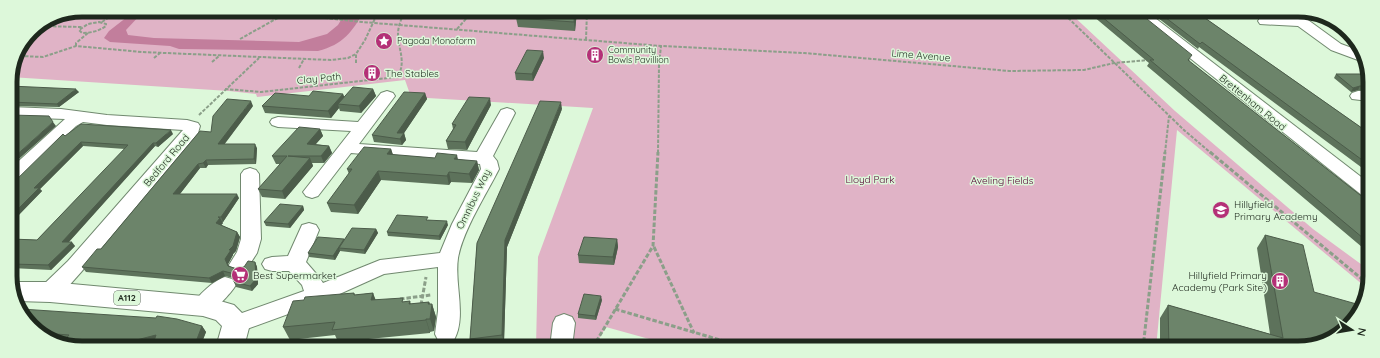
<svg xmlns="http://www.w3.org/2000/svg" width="1380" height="358" font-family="Quicksand,sans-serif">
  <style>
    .green { fill: #e0b3c6 }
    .water { fill: #c27e9c }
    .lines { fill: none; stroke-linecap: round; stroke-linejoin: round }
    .minor-casing { stroke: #71896f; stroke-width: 2 }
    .major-casing { stroke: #71896f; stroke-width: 2 }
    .path-far1 { stroke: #8b9f89; stroke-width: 2; stroke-dasharray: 3.5 1.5; stroke-linecap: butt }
    .path { stroke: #8b9f89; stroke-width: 3; stroke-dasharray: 4.5 2; stroke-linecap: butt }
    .minor { fill: #fff; fill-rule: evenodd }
    .major { fill: #fff; fill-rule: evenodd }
    .wall { fill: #5d725b }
    .shaded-wall { fill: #4c5c4a }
    .building { fill: #6c846a; stroke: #4c5c4a }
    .labels { text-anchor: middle; stroke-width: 3; stroke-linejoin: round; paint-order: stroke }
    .far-poi-label { font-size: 9px; fill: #1e281d; stroke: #ddf8da; text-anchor: start }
    .shield { fill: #ddf8da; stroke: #576656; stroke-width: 1 }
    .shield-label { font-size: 9px; font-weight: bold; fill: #1e281d }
    .street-label { font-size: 10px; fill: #1e281d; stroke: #ddf8da }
    .poi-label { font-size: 10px; fill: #1e281d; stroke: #ddf8da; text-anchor: start }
    .park-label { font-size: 10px; fill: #503; stroke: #ddf8da }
    .rim { fill: none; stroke: #1e281d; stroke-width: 5 }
  </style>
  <rect width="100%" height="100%" fill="#ddf8da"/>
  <polygon class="green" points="82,10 1068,11 1175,111 1313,229 1369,270 1369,290 1177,130 1156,348 678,347 606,327 594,347 536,347 538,257 593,108 411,97 405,80 257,97 256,94 229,91 10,77 31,31 55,15"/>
  <path class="water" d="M136,10H148L141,14L126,30L128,35L154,38L299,42L327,34L338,25L347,10H365C351,33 344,44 318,51L179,49L170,46L110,42L104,38L109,31Z"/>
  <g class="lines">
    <g class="minor-casing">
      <g id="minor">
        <polygon points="1131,11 1146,11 1369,183 1369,198 1363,196"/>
        <polygon points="1265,17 1296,17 1308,20 1341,44 1360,51 1365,61 1358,60 1331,50 1298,26 1260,24 1258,21 1260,18"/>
        <path d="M387,91L393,93L395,96L359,144L477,152L501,110L507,108L513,110L515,113L493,156L497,161L499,169C486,195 463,230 458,258C454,284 467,316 454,340L446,343L438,340L435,334L438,311V267L384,274L324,301L244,330L236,333L228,330L225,324L228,318L304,291L302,285L289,271H272L265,269L262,264L265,259L272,257L288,256L302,225L309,223L316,225L319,230L306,262L319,277L323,283L380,260L440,253L452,224L481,169L480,164L351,153L318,196L312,198L306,196L303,192L351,131L278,127L272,125L270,122L272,119L278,117L358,122L381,93Z"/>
        <polygon points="1358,91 1369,91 1369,101 1352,99 1350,96 1352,93"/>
        <polygon points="10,107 61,109 107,115 187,120 198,123 200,126 198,133 82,271 58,298 50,300 42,298 39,292 42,286 68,261 183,130 107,125 83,122 76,126 17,182 11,184 11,168 65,119 10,117"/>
        <polygon points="250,168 256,170 259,174 261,239 257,253 246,270 239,272 232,270 229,265 237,252 241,239 241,174 244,170"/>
        <path d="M225,277L232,279L236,285C231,293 214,312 205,314C202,314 199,313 195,312L192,306C198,295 213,281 225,277Z"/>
        <polygon points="564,314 572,317 575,323 572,347 550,347 553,323 556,317"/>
      </g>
    </g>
    <g class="major-casing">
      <polygon id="major" points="11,282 50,282 203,296 234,305 246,317 250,324 244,347 216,347 222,326 216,320 203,316 50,302 17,301 11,290"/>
    </g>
    <g class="path-far1">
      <polyline points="250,10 362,22 661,46 804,53 1009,71 1084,70 1114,63 1149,60"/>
      <polyline points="487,10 520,13 522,11"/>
      <polyline points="1061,11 1185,131 1211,153"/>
      <path d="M99,22L106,24V26C99,31 91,33 82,33L79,30L88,24Z"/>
      <polyline points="102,22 119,10"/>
      <polyline points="38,26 82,27"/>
      <polyline points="457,29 474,10"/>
      <polyline points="240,39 292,10"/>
      <polyline points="27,40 65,13"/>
      <polyline points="586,40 587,11"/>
      <polyline points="76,46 76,43 88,33"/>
      <polyline points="20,56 43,57 76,46 142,52 331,60 348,58 356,54"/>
      <polyline points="154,58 160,53"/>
      <polyline points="212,62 219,56"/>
      <polyline points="356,63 356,54 365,40 379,10"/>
      <polyline points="299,68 304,59"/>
      <path d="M225,89L261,92L397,77C407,63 398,49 398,34C398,26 402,17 405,10"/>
      <polyline points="199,115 259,58"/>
      <polyline points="658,153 659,64 661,46"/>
      <polyline points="1165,153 1169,116"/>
    </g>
    <g class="path">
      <polyline points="1210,152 1369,285"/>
      <polyline points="654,247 694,333"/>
      <polyline points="400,299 431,295"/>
      <polyline points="421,305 426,277"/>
      <polyline points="615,309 744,347"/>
      <polyline points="593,347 653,246 658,152"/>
      <polyline points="1143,348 1165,152"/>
    </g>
    <use href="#minor" class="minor"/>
    <use href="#major" class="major"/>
  </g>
  <g class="wall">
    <polygon points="577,11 575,31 518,27 516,18"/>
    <polygon points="1087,11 1137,11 1190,60 1189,61 1369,202 1369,253 1147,66 1149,63"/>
    <polygon points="1149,11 1195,11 1369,133 1369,173 1199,47 1198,49"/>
    <polygon points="1351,38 1353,38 1358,47 1349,41"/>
    <polygon points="544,58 533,81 516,80 515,73"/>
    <polygon points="1336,74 1369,74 1369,90 1358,90 1351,92 1334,78"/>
    <polygon points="10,86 79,92 59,107 10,106"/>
    <polygon points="373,89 376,96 361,113 340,111 339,108 331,118 265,113 262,106 309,96 343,94 344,97"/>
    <polygon points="425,93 427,99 404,133 406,140 402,145 374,142 372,135"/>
    <polygon points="1365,98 1369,98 1369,107 1363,102"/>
    <polygon points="491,105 467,150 448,149 446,141 453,129 452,124"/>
    <polygon points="253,106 224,144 257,148 256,164 208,165 206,168 200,168 180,194 239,198 223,222 222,222 223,223 221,225 237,232 240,237 236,251 233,254 233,255 228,264 229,266 237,269 255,262 257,267 258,284 252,291 236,287 234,282 234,280 233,278 225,276 212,283 86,272 82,267 101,249 211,132"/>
    <polygon points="562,109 507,247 504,342 473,347 470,339 477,243"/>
    <polygon points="320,129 323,136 315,144 329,146 332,153 324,163 312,163 313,166 285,199 262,197 258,189 281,164 276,164 272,156"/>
    <polygon points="173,134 158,147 155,146 69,242 75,246 51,270 11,268 11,239 37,240 125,149 83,146 40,189 42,191 11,223 65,136"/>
    <polygon points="391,149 393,155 477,161 479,170 472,183 451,182 449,185 381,180 358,214 331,212 327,203 349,174 347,169"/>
    <polygon points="303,206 304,210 290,228 266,226 264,222"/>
    <polygon points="429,220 448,225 440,240 388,236 387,232"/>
    <polygon points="376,229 378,233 365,254 340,251 335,260 309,257 308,253 344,239"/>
    <polygon points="1265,235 1314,292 1303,348 1160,348 1160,318 1168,305 1270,334 1257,248"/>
    <polygon points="617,239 618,247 614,265 579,263 578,255"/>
    <polygon points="354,293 355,295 373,293 375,300 405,302 410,301 411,304 429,302 430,304 432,304 436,317 434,331 430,332 430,333 338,342 335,335 290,340 283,327 304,300"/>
    <polygon points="602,300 596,320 578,318 578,314"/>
    <polygon points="202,326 206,332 200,347 152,347 154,342 136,347 68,347 65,345 63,342 65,340 54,339 31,327"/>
  </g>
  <g class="shaded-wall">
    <polygon points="575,11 577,11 575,31 574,22"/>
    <polygon points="543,51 544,58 533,81 532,74"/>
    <polygon points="1360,86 1358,90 1351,92 1353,88"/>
    <polygon points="76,89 79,92 59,107 57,104"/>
    <polygon points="373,89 376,96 361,113 359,106"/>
    <polygon points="425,93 427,99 400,139 397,133"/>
    <polygon points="343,94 346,101 338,104 339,108 331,118 328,111"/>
    <polygon points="490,98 491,105 467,150 465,142"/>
    <polygon points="251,101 253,106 221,149 218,144"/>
    <polygon points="561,102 562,109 507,247 504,342 502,335 505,240"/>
    <polygon points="53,122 56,126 11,166 11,160"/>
    <polygon points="320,129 323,136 310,151 307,144"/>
    <polygon points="171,130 173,134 158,147 156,143"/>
    <polygon points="404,133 406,140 402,145 400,139"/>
    <polygon points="81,142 83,146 40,189 42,191 11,223 11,216 34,188"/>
    <polygon points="153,143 155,146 65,246 62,242"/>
    <polygon points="255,144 257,148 256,164 254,159"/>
    <polygon points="329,146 332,153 324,163 321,156"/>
    <polygon points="391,149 394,158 387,154"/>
    <polygon points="457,155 459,164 454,159"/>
    <polygon points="310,158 313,166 285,199 282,191"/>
    <polygon points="206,160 208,165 206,168 203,163"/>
    <polygon points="477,161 479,170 472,183 469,174"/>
    <polygon points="198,164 200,168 176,199 173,194"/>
    <polygon points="378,171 381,180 358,214 354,205"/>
    <polygon points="449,172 451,182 449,185 447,176"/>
    <polygon points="237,194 239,198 223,222 221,217"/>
    <polygon points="303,206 304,210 290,228 288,224"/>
    <polygon points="220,218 223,223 219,228 216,223"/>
    <polygon points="447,221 448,225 440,240 439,236"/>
    <polygon points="376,229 378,233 365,254 364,250"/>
    <polygon points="237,232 240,237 236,251 233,254 233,255 228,264 231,271 225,259"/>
    <polygon points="344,239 339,248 340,251 335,260 333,256"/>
    <polygon points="617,239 618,247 614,265 613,257"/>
    <polygon points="72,242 75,246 51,270 48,265"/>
    <polygon points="255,262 257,267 258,284 252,291 250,286"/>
    <polygon points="223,271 225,276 212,283 209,278"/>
    <polygon points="373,293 378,306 371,300"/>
    <polygon points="601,296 602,300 596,320 595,316"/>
    <polygon points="429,302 431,309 432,304 436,317 434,331 430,319 428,304"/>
    <polygon points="426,319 430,332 430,333 426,320"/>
    <polygon points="202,326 206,332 200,347 194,347"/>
    <polygon points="156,335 160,340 136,347 113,347"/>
  </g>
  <g class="building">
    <polygon points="522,11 575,11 574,22 516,18"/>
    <polygon points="1095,11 1137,11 1192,55 1188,60 1369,202 1369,243 1150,60 1154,60"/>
    <polygon points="1157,11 1195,11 1369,133 1369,165 1202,42 1200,44"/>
    <polygon points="527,50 543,51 532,74 515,73"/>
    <polygon points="1336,74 1369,74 1369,86 1360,86 1353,88"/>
    <polygon points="10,86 76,89 57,104 10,102"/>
    <polygon points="353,87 373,89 359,106 338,104"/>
    <polygon points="313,91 343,94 328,111 262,106 275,93 309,96"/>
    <polygon points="404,92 425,93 397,133 404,133 400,139 372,135"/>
    <polygon points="469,97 490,98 465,142 446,141 456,125 452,124"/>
    <polygon points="227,99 251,101 218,144 255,144 254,159 206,160 203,163 198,164 173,194 237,194 221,217 218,217 220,218 216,223 237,232 233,246 229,250 231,250 225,259 228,266 237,269 244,267 248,261 255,262 256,279 250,286 234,282 235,279 231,273 223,271 209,278 82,267 97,249 101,249 200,131 211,132 213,116"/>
    <polygon points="540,101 561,102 505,240 502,335 470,339 477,243"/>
    <polygon points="10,115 49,116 53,122 11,160"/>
    <polygon points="81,124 171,130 156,143 153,143 62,242 72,242 48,265 11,264 11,239 37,240 128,145 81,142 34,188 39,188 11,216 11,185 63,134 65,136"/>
    <polygon points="299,127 320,129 307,144 329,146 321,156 288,156 310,158 282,191 258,189 287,156 272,156"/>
    <polygon points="364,147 391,149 387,154 435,158 437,153 457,155 454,159 477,161 469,174 449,172 447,176 378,171 354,205 327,203 352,169 347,169"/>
    <polygon points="280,204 303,206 288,224 264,222"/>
    <polygon points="397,215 428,217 426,220 447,221 439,236 387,232"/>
    <polygon points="352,228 376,229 364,250 339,248"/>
    <polygon points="1265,235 1303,245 1314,292 1360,305 1345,330 1303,348 1169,348 1168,305 1283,338"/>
    <polygon points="318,237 344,239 333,256 308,253"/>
    <polygon points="584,237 617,239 613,257 578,255"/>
    <polygon points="354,293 354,295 373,293 371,300 403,298 402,302 410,301 409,304 429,302 428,304 432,304 430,319 426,319 426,320 332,330 335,322 283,327 293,301 304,300 305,297"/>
    <polygon points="584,294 601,296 595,316 578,314"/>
    <polygon points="21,309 156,318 157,316 177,319 202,326 194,347 152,347 156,335 113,346 63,342 69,335 43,333 31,327"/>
    <polygon points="678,344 688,347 677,347"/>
  </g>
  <defs>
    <g id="sight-disc" transform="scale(0.9)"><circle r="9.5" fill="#b43077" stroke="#ddf8da"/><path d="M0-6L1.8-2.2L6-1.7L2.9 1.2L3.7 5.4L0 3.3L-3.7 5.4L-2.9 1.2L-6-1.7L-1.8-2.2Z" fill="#fff"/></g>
    <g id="building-disc" transform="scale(0.9)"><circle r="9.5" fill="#b43077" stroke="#ddf8da"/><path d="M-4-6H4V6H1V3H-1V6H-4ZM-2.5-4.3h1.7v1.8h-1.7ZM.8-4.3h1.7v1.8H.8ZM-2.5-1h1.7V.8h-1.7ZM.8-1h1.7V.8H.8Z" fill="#fff"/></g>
    <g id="school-disc" transform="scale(0.9)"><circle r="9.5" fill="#b43077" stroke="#ddf8da"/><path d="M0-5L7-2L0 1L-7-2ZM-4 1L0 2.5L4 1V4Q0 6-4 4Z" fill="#fff"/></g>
    <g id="supermarket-disc" transform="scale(0.9)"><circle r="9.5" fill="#b43077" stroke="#ddf8da"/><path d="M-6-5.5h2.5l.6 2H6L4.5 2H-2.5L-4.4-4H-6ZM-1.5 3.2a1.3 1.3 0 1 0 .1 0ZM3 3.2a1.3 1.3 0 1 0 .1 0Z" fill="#fff"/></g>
  </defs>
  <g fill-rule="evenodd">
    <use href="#sight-disc" x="384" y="41"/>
    <use href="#building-disc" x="595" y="55"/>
    <use href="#building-disc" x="372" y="73"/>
    <use href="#school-disc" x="1221" y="210"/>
    <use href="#supermarket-disc" x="240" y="275"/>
    <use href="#building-disc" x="1280" y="281"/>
  </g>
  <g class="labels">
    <g class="far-poi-label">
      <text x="397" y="44">Pagoda Monoform</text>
      <text x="608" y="53">Community<tspan x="608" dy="10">Bowls Pavillion</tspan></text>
    </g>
    <rect class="shield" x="114" y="291" width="26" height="14" rx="3"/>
    <g class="shield-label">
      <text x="127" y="301">A112</text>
    </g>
    <g class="street-label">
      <text transform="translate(921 55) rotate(5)" y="4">Lime Avenue</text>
      <text transform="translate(319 78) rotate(-6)" y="4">Clay Path</text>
      <text transform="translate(1253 102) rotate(39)" y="4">Brettenham Road</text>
      <text transform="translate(166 160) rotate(-50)" y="4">Bedford Road</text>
      <text transform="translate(473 199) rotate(-64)" y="4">Omnibus Way</text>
    </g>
    <g class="poi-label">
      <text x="385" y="77">The Stables</text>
      <text x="1234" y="208">Hillyfield<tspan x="1234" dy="12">Primary Academy</tspan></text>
      <text x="253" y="279">Best Supermarket</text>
      <text x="1267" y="279" text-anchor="end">Hillyfield Primary<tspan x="1267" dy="12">Academy (Park Site)</tspan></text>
    </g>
    <g class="park-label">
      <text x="870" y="183">Lloyd Park</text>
      <text x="1002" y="184">Aveling Fields</text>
    </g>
  </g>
  <path d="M0 0H1380V358H0ZM82 17H1298A65 65 0 0 1 1363 82V276A65 65 0 0 1 1298 341H82A65 65 0 0 1 17 276V82A65 65 0 0 1 82 17Z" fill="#ddf8da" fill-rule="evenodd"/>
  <path class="rim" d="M82 17H1298A65 65 0 0 1 1363 82V276A65 65 0 0 1 1298 341H82A65 65 0 0 1 17 276V82A65 65 0 0 1 82 17Z"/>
  <g transform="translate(1352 330) rotate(102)" stroke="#ddf8da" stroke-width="3" paint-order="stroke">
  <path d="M0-3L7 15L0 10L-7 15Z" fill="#1e281d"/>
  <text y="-6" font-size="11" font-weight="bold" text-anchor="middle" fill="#1e281d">N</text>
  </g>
</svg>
